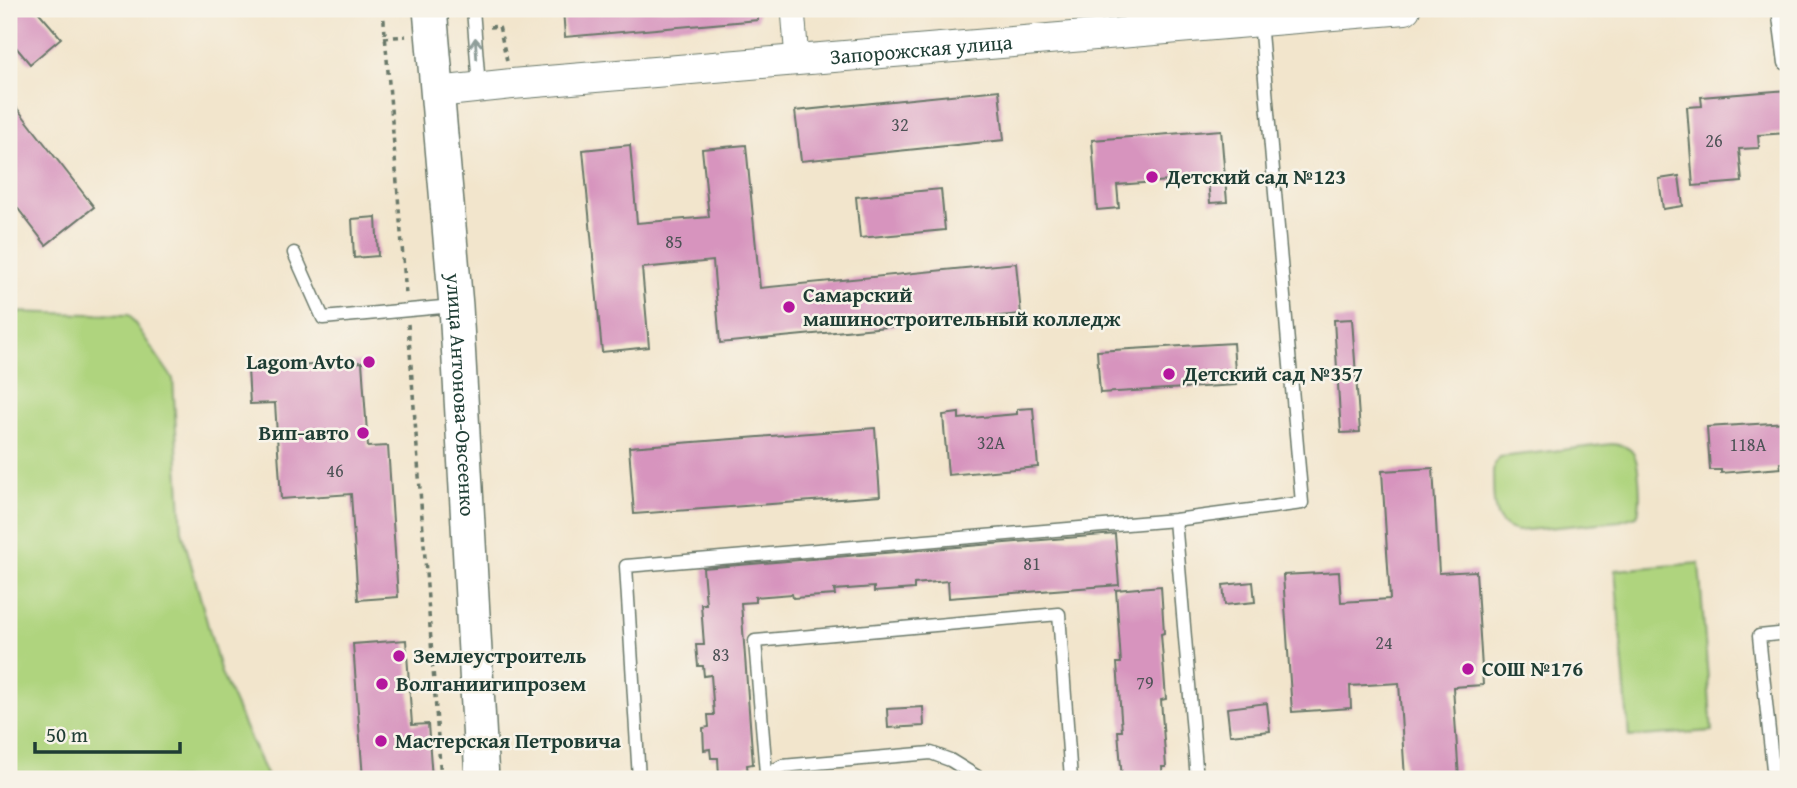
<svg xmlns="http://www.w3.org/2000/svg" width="1797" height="788" font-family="'Gentium Book Plus',serif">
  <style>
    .green { fill: #afd47e; stroke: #678859; stroke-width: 2 }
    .building { fill: #d794be }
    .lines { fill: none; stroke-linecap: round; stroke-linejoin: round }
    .service-casing { stroke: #697869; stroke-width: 15 }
    .minor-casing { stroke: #697869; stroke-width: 25 }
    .tertiary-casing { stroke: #697869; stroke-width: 32 }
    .secondary-casing { stroke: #697869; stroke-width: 36 }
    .path { stroke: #697869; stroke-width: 3.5; stroke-dasharray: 5 5; stroke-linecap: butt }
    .service { stroke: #fff; stroke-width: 12 }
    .minor { stroke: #fff; stroke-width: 23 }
    .tertiary { stroke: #fff; stroke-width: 30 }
    .secondary { stroke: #fff; stroke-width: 33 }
    .oneway { stroke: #8f9e9a }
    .poi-dot { fill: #b5179e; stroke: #f7f3e8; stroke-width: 2.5 }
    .labels { text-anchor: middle; stroke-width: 5; stroke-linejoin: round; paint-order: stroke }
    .number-label { font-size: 18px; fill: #4d5356 }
    .street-label { font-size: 21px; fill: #1f3d34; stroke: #f7f3e8 }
    .poi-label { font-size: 21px; font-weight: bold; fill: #1f3d34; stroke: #f7f3e8; text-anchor: start }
  </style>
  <rect width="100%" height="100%" fill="#f7f3e8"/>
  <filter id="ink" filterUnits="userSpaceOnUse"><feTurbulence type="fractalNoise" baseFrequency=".0143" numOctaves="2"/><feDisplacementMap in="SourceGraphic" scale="14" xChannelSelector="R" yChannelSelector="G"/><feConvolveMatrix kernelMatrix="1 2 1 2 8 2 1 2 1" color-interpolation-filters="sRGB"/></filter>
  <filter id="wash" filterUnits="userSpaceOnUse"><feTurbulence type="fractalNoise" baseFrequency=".00686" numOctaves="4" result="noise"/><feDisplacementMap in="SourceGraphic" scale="28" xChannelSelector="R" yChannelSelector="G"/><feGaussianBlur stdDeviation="1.57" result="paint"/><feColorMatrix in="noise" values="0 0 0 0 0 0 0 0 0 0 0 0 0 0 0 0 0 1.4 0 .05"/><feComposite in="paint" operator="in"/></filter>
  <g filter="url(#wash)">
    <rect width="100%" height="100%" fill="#f2e5cc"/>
    <g class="green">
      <polygon points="9,312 129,315 173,379 182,531 221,673 268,779 9,779"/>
      <path d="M1612,444C1620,445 1628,446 1633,453C1640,463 1642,506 1637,516L1620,521L1517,531C1489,525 1494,496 1493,473L1494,465L1500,457Z"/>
      <polygon points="1699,563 1712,731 1629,737 1615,570"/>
    </g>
    <g id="blocks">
      <g class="building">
        <polygon points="9,9 36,9 61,38 30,64 9,39"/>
        <polygon points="563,9 758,9 758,20 565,37"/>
        <polygon points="999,90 1004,140 801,161 795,111"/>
        <polygon points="1788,90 1788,133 1758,135 1759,148 1739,149 1742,182 1693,186 1687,107 1702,106 1701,97"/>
        <polygon points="9,98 94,207 46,245 9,197"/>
        <polygon points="1221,130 1227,202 1210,203 1208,178 1117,185 1119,208 1097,210 1092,140"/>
        <polygon points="630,145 637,223 709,217 702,149 746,145 760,288 1016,263 1021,314 720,343 713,261 642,268 649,347 602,352 583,150"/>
        <polygon points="1679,176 1683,206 1663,209 1659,179"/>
        <polygon points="941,189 945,230 860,238 856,197"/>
        <polygon points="376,217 378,256 354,258 352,219"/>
        <polygon points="1352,319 1360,432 1341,433 1334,320"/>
        <polygon points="1233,343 1236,385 1100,393 1097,351"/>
        <polygon points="362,362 368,447 388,446 398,597 358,600 351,494 281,499 275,403 250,404 248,369"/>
        <polygon points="1033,408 1038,467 948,475 943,415 959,413 959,419 1017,414 1017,409"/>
        <polygon points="1788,422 1788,462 1780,463 1781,468 1721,473 1721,470 1710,470 1707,427"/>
        <polygon points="875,428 880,496 634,514 629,447"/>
        <polygon points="1433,468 1439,573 1476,571 1483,685 1453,687 1459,779 1405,779 1399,683 1350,686 1351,708 1292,712 1283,575 1339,572 1341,602 1390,599 1382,471"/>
        <polygon points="1115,534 1119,585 949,598 948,581 914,584 914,589 874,592 874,587 834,590 835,595 793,598 792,594 755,597 755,602 741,603 753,764 747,765 748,774 719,776 718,758 711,758 710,749 704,750 703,728 709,727 708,715 714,715 711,675 704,676 703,666 698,666 696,645 704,645 701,604 706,604 703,568"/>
        <polygon points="1253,582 1255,602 1225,605 1223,585"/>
        <polygon points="1161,586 1164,633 1161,634 1166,699 1161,700 1166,767 1162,767 1163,779 1122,779 1118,731 1122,731 1117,663 1121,663 1116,590"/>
        <polygon points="406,640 412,725 428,724 432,779 363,779 353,644"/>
        <polygon points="1267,703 1270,731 1230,735 1227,708"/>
        <polygon points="923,707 924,726 888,728 887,709"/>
      </g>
    </g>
  </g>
  <g filter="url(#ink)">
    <use href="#blocks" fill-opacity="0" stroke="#697869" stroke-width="2"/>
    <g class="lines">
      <g class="service-casing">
        <g id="service">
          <polyline points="473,9 479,87"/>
          <polyline points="1129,9 1131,33"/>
          <polyline points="1778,9 1785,63"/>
          <polyline points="294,253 323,318 453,306"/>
          <polyline points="1175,520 1197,779"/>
          <polyline points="766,773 755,641 1059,614 1071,779"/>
          <polyline points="639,779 626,566 1175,520 1302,503 1260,21"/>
          <polyline points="758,779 782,766 931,753 950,760 981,779"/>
          <polyline points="1774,779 1759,636 1788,633"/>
        </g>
      </g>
      <g class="minor-casing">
        <polyline id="minor" points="793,9 797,60"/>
      </g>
      <g class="tertiary-casing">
        <g id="tertiary">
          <path id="s1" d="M437,92L512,84L1405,9"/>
        </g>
      </g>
      <g class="secondary-casing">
        <g id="secondary">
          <path id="s2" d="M430,9L456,306L482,779"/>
        </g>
      </g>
      <g class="path">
        <polyline points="383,9 406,295"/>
        <polyline points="490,27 499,26 507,61"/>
        <polyline points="384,38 406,36"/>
        <polyline points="408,324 441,779"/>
      </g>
      <use href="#service" class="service"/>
      <use href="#minor" class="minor"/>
      <use href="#tertiary" class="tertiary"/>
      <use href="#secondary" class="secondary"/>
    </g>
    <defs><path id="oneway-shaft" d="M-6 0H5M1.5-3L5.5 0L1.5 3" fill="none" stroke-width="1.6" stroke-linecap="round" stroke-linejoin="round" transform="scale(1.75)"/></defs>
    <use class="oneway" href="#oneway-shaft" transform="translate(476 48) rotate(-94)"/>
  </g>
  <g class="poi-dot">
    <circle cx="1152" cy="177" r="7"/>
    <circle cx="789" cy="307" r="7"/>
    <circle cx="369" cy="362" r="7"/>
    <circle cx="1169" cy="374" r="7"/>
    <circle cx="363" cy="433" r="7"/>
    <circle cx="399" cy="656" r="7"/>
    <circle cx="1468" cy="669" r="7"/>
    <circle cx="382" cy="684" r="7"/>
    <circle cx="381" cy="741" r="7"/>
  </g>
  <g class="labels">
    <g class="number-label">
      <text x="900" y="131">32</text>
      <text x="1714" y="147">26</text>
      <text x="674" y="248">85</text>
      <text x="991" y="449">32А</text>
      <text x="1748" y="451">118А</text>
      <text x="335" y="477">46</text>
      <text x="1032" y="570">81</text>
      <text x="1384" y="649">24</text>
      <text x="721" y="661">83</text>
      <text x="1145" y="689">79</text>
    </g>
    <g class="street-label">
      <text dy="7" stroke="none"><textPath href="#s1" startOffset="486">Запорожская улица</textPath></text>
      <text dy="7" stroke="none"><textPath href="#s2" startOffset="387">улица Антонова-Овсеенко</textPath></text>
    </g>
    <g class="poi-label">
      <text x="1166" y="184">Детский сад №123</text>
      <text x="803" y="302">Самарский<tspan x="803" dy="24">машиностроительный колледж</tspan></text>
      <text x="355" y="369" text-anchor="end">Lagom Avto</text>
      <text x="1183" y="381">Детский сад №357</text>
      <text x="349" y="440" text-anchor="end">Вип-авто</text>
      <text x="413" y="663">Землеустроитель</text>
      <text x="1482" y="676">СОШ №176</text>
      <text x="396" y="691">Волганиигипрозем</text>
      <text x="395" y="748">Мастерская Петровича</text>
    </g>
  </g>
  <rect width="1797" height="788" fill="none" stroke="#f7f3e8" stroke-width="35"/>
  <path d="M35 742v10h145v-10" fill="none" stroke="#1f3d34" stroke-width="3.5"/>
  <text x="46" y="742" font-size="21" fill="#1f3d34" stroke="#f7f3e8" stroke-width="5" paint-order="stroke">50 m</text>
</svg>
